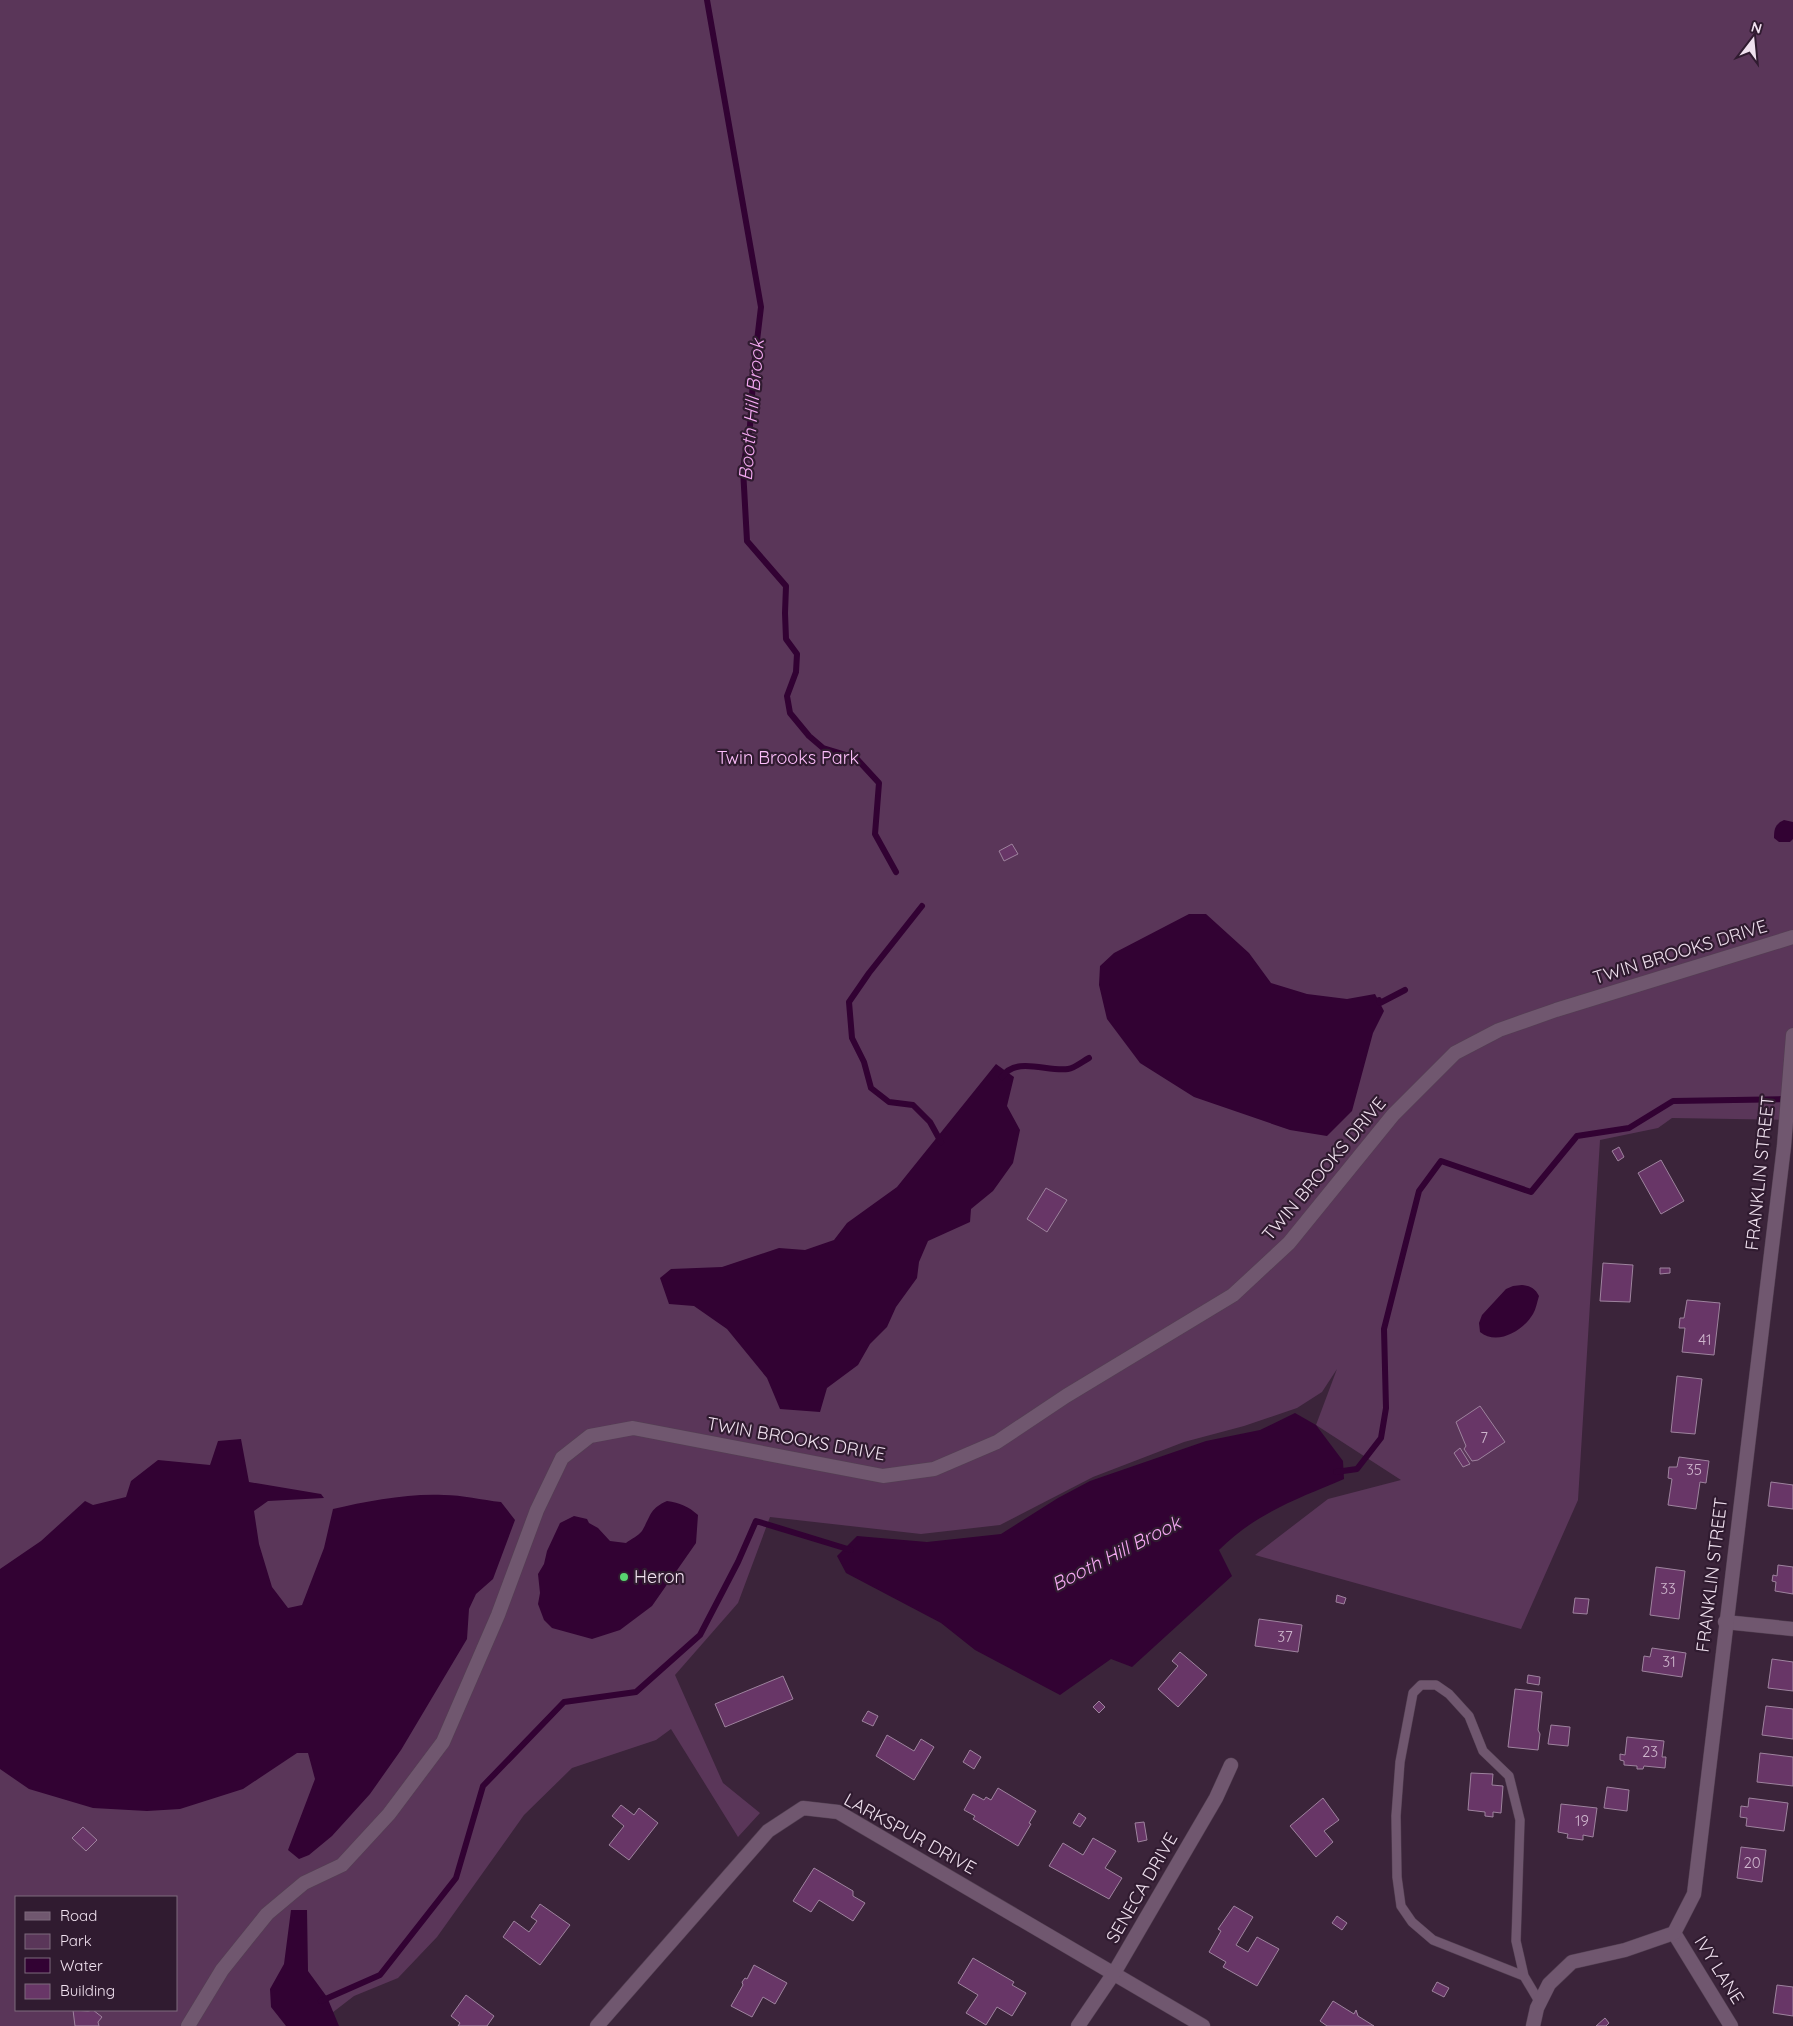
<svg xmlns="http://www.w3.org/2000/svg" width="1793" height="2026" font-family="Quicksand,sans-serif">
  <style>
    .green { fill: #5a3659; fill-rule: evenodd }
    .water { fill: #320233 }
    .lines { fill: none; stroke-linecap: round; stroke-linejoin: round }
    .stream { stroke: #320233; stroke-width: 6 }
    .building { fill: #683667; stroke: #9e839e }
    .service-casing { stroke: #534052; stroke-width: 10 }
    .minor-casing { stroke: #534052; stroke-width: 15 }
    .service { stroke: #70576f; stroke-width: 9 }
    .minor { stroke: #70576f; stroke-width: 14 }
    .poi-dot { fill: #58d570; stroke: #301b30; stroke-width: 2 }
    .labels { text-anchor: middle; stroke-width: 4.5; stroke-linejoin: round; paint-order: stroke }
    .number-label { font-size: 15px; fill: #ceb6cd }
    .park-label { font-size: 18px; fill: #fdbffb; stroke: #301b30 }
    .street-label { font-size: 18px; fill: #f0e1ef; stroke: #301b30 }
    .poi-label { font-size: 18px; fill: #f0e1ef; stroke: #301b30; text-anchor: start }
    .water-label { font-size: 19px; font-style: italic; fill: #f5a9f3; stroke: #301b30 }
  </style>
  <rect width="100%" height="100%" fill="#3b243a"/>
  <path class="green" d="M0,0H1793V1120L1672,1118L1658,1128L1600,1140L1578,1500L1521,1629L1255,1555L1328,1499L1401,1480L1316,1425L1337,1369L1322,1392L1297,1408L1244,1426L1184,1442L1093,1477L1000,1525L921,1534L770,1517L738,1603L675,1675L723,1783L760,1813L738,1837L671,1729L656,1740L572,1768L524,1815L437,1937L398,1978L354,1996L315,2026H0ZM16,1897H176V2010H16Z"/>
  <g class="water">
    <path d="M1784,820L1793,822V839L1790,842H1779L1774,838C1774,829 1775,824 1784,820Z"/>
    <polygon points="1189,914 1206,914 1249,953 1271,983 1307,994 1347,999 1375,994 1384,1011 1373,1033 1352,1111 1327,1136 1290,1130 1194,1097 1140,1063 1107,1019 1099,985 1100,966 1114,953"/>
    <polygon points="996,1064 1014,1077 1007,1106 1020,1130 1013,1163 993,1191 971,1209 970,1222 928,1241 919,1262 917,1278 896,1307 887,1327 870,1344 858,1365 827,1388 820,1412 780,1409 767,1378 727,1329 694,1306 669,1304 660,1278 671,1269 722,1267 779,1248 805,1250 834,1240 847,1223 897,1187"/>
    <path d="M1522,1285C1530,1286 1535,1288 1539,1296C1537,1302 1536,1309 1533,1314C1523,1331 1497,1346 1480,1332L1479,1323L1482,1315L1506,1289L1513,1286Z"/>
    <path d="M1295,1413L1316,1425L1343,1461L1344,1479C1297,1499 1256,1513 1219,1550L1232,1576L1132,1667L1111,1659L1060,1695L975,1650L941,1623L846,1573L837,1556L857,1536L927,1542L1001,1534L1058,1498L1090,1481L1206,1441L1260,1430Z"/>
    <path d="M241,1439L249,1482L321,1494L324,1498L268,1501L254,1511L259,1544L272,1587L288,1608L302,1605L324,1548L333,1509C366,1501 410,1493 444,1495C462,1495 482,1500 501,1502L515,1520L493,1579L476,1594L469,1609L467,1639L401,1750L370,1794L332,1836L309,1855L299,1859L288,1850L315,1779L308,1753H297L243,1789L180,1809L147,1811L93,1808L29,1789L0,1769V1569L41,1541L85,1501L93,1505L126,1497L131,1481L158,1460L210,1465L218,1441Z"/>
    <path d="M667,1501C680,1503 688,1506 698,1515L696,1543L652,1606L620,1630L592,1639L552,1628L544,1620L538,1604L540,1593L538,1574L544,1564L547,1551L560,1523L574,1516L587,1519L589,1523L598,1528L610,1541L626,1543C631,1539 638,1536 642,1531C651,1516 649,1509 667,1501Z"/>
    <polygon points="291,1910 307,1910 308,1971 327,1997 339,2026 286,2026 271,2007 270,1989 284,1964"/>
  </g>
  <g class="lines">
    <g class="stream">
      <polyline points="707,0 761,307 754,366 750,426 743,469 747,541 786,586 785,613 786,639 797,654 796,672 787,696 790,713 809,736 823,748 856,758 879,783 875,834 896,872"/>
      <polyline points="922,906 869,973 849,1002 852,1038 864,1062 871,1088 889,1102 913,1105 930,1122 941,1142"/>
      <polyline points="1379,1000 1380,1003 1405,990"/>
      <path d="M1002,1077C1016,1056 1047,1072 1068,1069C1075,1068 1083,1061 1089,1058"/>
      <polyline points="1336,1472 1357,1469 1381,1438 1386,1408 1384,1329 1419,1191 1441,1161 1531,1192 1577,1136 1629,1128 1673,1101 1789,1099"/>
      <polyline points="321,2001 380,1975 456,1878 483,1786 564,1702 636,1692 700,1635 738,1562 756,1521 851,1550"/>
    </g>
  </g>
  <g class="building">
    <polygon points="1012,844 1018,854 1004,861 999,851"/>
    <polygon points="1619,1147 1624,1157 1618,1161 1612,1151"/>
    <polygon points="1661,1160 1684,1201 1661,1214 1638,1173"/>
    <polygon points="1046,1188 1067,1200 1047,1232 1027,1219"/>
    <polygon points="1603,1263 1633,1265 1630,1302 1600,1301"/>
    <polygon points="1660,1268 1670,1268 1670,1273 1660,1274"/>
    <polygon points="1687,1300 1720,1303 1714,1355 1682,1352 1685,1328 1679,1328 1680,1318 1684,1318"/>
    <polygon points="1677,1376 1702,1379 1695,1434 1671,1432"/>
    <polygon points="1480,1406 1505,1442 1478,1460 1472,1461 1464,1449 1466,1446 1456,1422"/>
    <polygon points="1460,1448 1470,1464 1463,1467 1454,1453"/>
    <polygon points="1679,1457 1709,1461 1706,1483 1700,1482 1696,1509 1668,1505 1672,1479 1668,1478 1669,1467 1677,1467"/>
    <polygon points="1771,1482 1793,1485 1793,1509 1768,1506"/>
    <polygon points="1778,1565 1793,1567 1793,1594 1775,1591 1776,1582 1772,1581 1773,1575 1777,1576"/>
    <polygon points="1656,1567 1685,1571 1679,1619 1650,1615"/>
    <polygon points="1337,1595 1346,1598 1344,1604 1336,1602"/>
    <polygon points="1575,1598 1589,1599 1587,1614 1573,1613"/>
    <polygon points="1259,1619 1302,1625 1298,1652 1255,1646"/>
    <polygon points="1652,1648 1686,1653 1682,1677 1642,1671 1644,1656 1650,1657"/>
    <polygon points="1180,1652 1207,1675 1178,1707 1158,1689 1178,1666 1172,1661"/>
    <polygon points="1772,1659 1793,1662 1793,1691 1768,1688"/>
    <polygon points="1528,1675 1540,1677 1539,1685 1527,1683"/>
    <polygon points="783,1676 793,1699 725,1727 715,1704"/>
    <polygon points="1515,1689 1542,1692 1538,1730 1540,1734 1538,1750 1508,1747"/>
    <polygon points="1099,1701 1105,1707 1099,1713 1093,1707"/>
    <polygon points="1766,1706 1793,1709 1793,1739 1762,1735"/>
    <polygon points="868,1711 878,1716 873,1726 862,1721"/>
    <polygon points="1551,1725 1570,1727 1568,1746 1548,1744"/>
    <polygon points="887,1735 914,1751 921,1739 934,1747 914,1780 876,1756"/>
    <polygon points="1627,1737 1664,1741 1662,1757 1666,1757 1665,1768 1644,1766 1643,1769 1637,1769 1637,1766 1624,1765 1624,1761 1620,1760 1620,1754 1625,1755"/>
    <polygon points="970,1750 981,1757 974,1769 963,1762"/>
    <polygon points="1760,1753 1793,1757 1793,1786 1757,1782"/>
    <polygon points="1471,1773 1493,1774 1492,1785 1503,1786 1501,1813 1493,1812 1493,1817 1485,1816 1485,1812 1468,1810"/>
    <polygon points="1607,1787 1629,1790 1627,1811 1604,1808"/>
    <polygon points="998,1788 1036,1811 1029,1823 1031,1824 1018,1846 973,1819 975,1816 964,1810 973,1794 984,1800 986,1797 991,1800"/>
    <polygon points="1323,1798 1339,1820 1324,1831 1333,1842 1316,1857 1290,1826"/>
    <polygon points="1749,1798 1788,1803 1784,1831 1746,1826 1747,1818 1740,1817 1741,1806 1748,1807"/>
    <polygon points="1561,1804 1597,1808 1593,1837 1583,1835 1583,1840 1567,1838 1568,1834 1558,1832"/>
    <polygon points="621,1805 634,1815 639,1808 658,1823 629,1860 609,1845 624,1826 612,1816"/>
    <polygon points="1079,1813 1086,1818 1080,1827 1073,1823"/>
    <polygon points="1144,1822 1147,1840 1138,1842 1135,1823"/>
    <polygon points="83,1827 97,1840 86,1851 72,1838"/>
    <polygon points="1093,1838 1116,1851 1105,1868 1122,1878 1109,1899 1049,1866 1063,1843 1083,1855"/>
    <polygon points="1741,1847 1766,1850 1762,1882 1737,1878"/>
    <polygon points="814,1868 853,1891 853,1896 865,1903 853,1921 819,1900 811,1912 793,1901"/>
    <polygon points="540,1904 570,1925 540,1965 503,1937 514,1921 529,1932 537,1921 531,1917"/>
    <polygon points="1234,1906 1253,1917 1236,1945 1248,1952 1257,1937 1279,1949 1257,1986 1223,1967 1226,1962 1209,1952 1221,1931 1218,1929"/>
    <polygon points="1337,1916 1347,1923 1342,1930 1332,1923"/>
    <polygon points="973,1958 1014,1982 1012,1985 1026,1993 1012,2016 997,2007 986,2025 966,2013 978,1995 958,1983"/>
    <polygon points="754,1965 787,1983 775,2004 763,1997 752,2017 731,2006 743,1985 742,1982 745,1978 747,1979"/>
    <polygon points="1437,1982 1449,1988 1444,1997 1432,1991"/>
    <polygon points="1777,1985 1793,1987 1793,2016 1773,2013"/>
    <polygon points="466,1995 494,2016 487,2026 458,2026 460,2023 451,2016"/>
    <polygon points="1333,2001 1354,2014 1356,2010 1358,2016 1374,2026 1327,2026 1320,2021"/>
    <polygon points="73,2010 88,2011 93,2010 102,2017 98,2022 99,2026 75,2026"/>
    <polygon points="1605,2018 1609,2023 1606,2026 1596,2026"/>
  </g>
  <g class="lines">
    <g class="service-casing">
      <polyline id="service" points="1524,1976 1433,1940 1412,1922 1401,1906 1397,1877 1396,1816 1400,1762 1413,1693 1421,1685 1436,1685 1449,1694 1469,1716 1483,1751 1509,1776 1520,1820 1516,1941 1524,1976 1540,2003"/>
    </g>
    <g class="minor-casing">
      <g id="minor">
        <polyline points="1725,1622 1793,1629"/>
        <polyline points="1674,1933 1731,2026"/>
        <polyline points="188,2026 222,1970 267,1914 304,1883 342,1865 389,1814 443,1742 498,1615 537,1510 562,1458 590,1436 633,1428 883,1476 934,1469 997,1442 1066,1396 1233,1295 1289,1243 1393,1115 1455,1053 1499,1030 1556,1010 1793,937"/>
        <polyline points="597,2026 768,1831 803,1808 838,1812 1203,2026"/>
        <polyline points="1078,2026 1114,1973 1216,1798 1231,1765"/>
        <polyline points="1533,2026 1537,2008 1549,1984 1572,1962 1625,1950 1674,1933 1694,1894 1784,1146 1793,1035"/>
      </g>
    </g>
    <use href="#service" class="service"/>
    <use href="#minor" class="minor"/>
  </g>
  <circle class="poi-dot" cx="624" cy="1577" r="5"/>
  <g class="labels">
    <g class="number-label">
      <text x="1705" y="1345">41</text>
      <text x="1484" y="1443">7</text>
      <text x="1694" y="1475">35</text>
      <text x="1668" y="1594">33</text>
      <text x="1285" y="1642">37</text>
      <text x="1669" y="1667">31</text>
      <text x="1650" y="1757">23</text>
      <text x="1582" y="1826">19</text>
      <text x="1752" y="1868">20</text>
    </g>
    <g class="park-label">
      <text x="788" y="764">Twin Brooks Park</text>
    </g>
    <g class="street-label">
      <text transform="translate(1680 952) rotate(-17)" y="6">TWIN BROOKS DRIVE</text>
      <text transform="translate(1324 1169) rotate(-50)" y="6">TWIN BROOKS DRIVE</text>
      <text transform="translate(1760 1173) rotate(-84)" y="6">FRANKLIN STREET</text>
      <text transform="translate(796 1439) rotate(10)" y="6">TWIN BROOKS DRIVE</text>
      <text transform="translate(1712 1575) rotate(-83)" y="6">FRANKLIN STREET</text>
      <text transform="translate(910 1834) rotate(29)" y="6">LARKSPUR DRIVE</text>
      <text transform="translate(1142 1888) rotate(-60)" y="6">SENECA DRIVE</text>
      <text transform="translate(1719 1970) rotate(58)" y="6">IVY LANE</text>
    </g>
    <g class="poi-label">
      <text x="634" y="1583">Heron</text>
    </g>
    <g class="water-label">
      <text transform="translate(751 410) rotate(-85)" y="7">Booth Hill Brook</text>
      <text transform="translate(1116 1553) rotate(-27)" y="7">Booth Hill Brook</text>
    </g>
  </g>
  <rect x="15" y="1896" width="162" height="115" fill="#301b30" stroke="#7d6a7c"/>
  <rect x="25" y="1912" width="25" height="8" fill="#70576f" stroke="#7d6a7c"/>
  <text x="60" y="1921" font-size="15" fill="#f0e1ef">Road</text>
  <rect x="25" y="1934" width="25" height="15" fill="#5a3659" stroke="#7d6a7c"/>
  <text x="60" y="1946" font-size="15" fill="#f0e1ef">Park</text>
  <rect x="25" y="1958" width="25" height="15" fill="#320233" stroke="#7d6a7c"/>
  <text x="60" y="1971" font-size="15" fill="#f0e1ef">Water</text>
  <rect x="25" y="1984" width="25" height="15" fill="#683667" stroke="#7d6a7c"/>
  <text x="60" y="1996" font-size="15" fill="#f0e1ef">Building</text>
  <g transform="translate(1753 40) rotate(16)" stroke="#301b30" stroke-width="4" paint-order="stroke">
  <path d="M0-4L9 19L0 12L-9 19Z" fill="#f0e1ef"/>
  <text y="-8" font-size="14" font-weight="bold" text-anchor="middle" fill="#f0e1ef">N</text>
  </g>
</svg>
